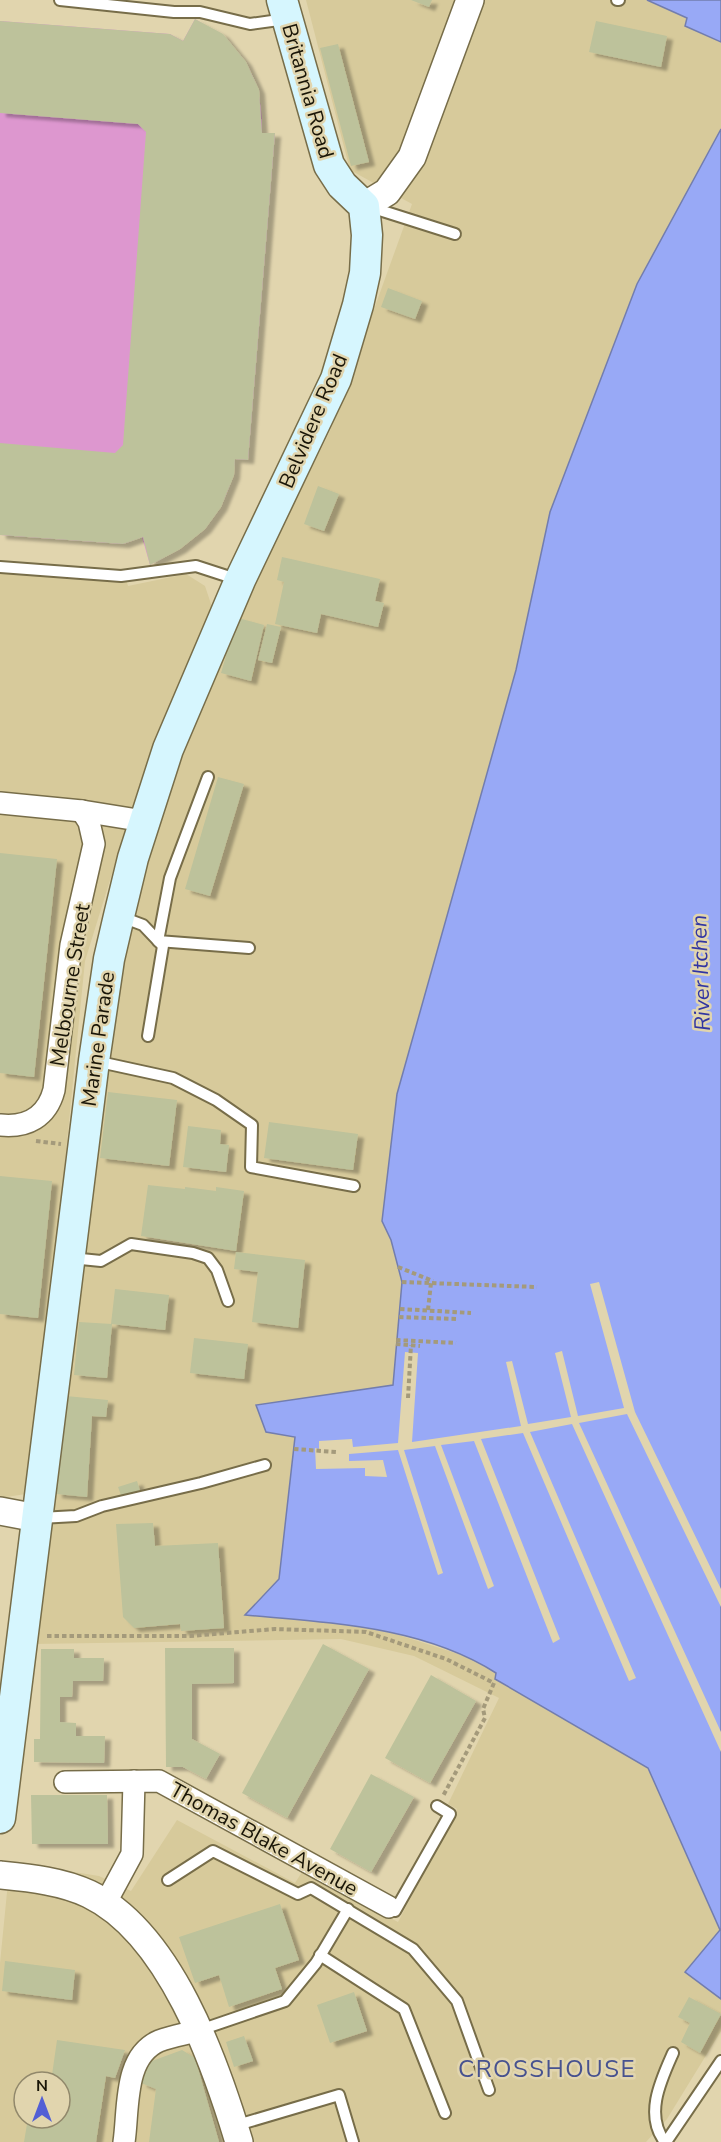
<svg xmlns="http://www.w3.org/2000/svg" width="721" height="2142" font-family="'Nunito Sans',sans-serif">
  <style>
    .built { fill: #d7ca9b; fill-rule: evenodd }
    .green { fill: #dd97cf }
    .water { fill: #98a9f6; stroke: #727dae; stroke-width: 1.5 }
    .pier { fill: #e1d5ae }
    .building { fill: #bdc29b; filter: url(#shadow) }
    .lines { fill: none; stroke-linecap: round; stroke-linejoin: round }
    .service-casing { stroke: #776d49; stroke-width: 14 }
    .minor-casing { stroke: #776d49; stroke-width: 24 }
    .tertiary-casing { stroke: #776d49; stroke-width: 30 }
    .secondary-casing { stroke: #776d49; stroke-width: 33 }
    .path { stroke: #a49a7b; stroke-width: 4; stroke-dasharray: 4.5 3; stroke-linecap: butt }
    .service { stroke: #fff; stroke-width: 10 }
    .minor { stroke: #fff; stroke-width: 21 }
    .tertiary { stroke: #fff; stroke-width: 27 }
    .secondary { stroke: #d6f6fe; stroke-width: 30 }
    .labels { text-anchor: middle; stroke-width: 5; stroke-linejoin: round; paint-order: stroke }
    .street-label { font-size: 21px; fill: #191507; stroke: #e1d5ae }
    .water-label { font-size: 22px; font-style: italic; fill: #3135a2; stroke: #e1d5ae }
    .quarter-label { font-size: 24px; letter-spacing: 1.5px; fill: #47528f; stroke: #e1d5ae }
  </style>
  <defs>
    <filter id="shadow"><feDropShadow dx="6" dy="4" stdDeviation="1.5" flood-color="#0004"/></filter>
  </defs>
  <rect width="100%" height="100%" fill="#e1d5ae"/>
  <g class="built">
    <path d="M306,0H647L688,18L685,26L721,42V129L637,284L550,512L516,670L397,1094L382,1221L391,1240L402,1282L393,1386L256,1405L267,1432L295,1436L279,1579L246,1614L377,1628L474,1659L496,1673L495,1679L648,1768L720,1931L685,1972L721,1999V2031L667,2119L646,2142H0V1963L10,1862L99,1876L131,1891L177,1820L295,1883L302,1872L398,1922L457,1809L448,1804L499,1698L414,1656L341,1639L33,1644L90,1186L119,989L147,860L204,685L330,431L412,204L350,170ZM24,2082H60V2118H24Z"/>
    <polygon points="0,570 126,579 128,586 186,574 205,586 212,607 123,838 85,961 32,1493 0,1498"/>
  </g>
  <path class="green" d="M195,19C243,47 263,76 262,133H275L248,460L235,459C230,513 195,541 150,565L142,537L123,544L0,535V21L170,34L183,41Z"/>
  <g class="water">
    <polygon points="647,0 721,0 721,42 685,26 687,18"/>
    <path d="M721,129V1999L685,1972L720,1930L648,1768L495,1679L496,1673C422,1626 330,1623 245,1615L279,1579L295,1437L266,1432L256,1405L393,1385L402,1282L391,1240L382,1221L397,1094L516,670L550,512L637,284Z"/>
  </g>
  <polygon class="pier" points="599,1282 635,1412 721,1589 721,1607 627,1414 579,1423 721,1732 721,1752 572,1424 530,1432 636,1678 629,1681 523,1433 481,1439 560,1639 553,1643 474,1441 441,1445 494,1586 488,1589 435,1446 404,1450 443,1573 438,1575 398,1450 349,1454 349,1461 383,1460 387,1477 365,1476 365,1468 316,1469 315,1448 319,1449 319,1441 352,1439 353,1447 398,1443 405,1352 418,1353 412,1442 521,1426 506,1362 512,1361 528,1424 571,1417 555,1353 562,1351 578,1416 624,1408 590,1284"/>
  <g class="building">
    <polygon points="411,0 432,0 429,7"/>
    <polygon points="195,19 223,34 246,62 259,90 262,133 275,133 248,460 235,459 234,475 221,507 205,529 180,549 150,565 143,537 123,544 0,535 0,443 115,453 123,445 146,132 138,124 0,113 0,21 170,34 183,41"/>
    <polygon points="596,21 667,36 661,67 589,52"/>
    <polygon points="338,44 369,162 351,166 320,48"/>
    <polygon points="388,288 422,301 415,319 381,307"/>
    <polygon points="318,486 339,494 324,531 304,524"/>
    <polygon points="282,557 380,579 375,601 384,603 378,627 321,614 317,633 275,624 284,582 277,580"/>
    <polygon points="238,618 264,625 251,681 221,673 226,656 223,656"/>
    <polygon points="267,624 281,627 272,663 258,660"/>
    <polygon points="218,777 244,784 210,896 185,889"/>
    <polygon points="0,853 57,859 34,1077 0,1073"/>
    <polygon points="108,1092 177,1100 169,1166 100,1158"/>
    <polygon points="269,1122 358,1134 353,1170 264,1158"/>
    <polygon points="188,1126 221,1130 220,1144 229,1145 226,1172 183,1167"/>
    <polygon points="0,1176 52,1181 38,1318 0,1314"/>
    <polygon points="148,1185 185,1189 185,1187 216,1191 216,1187 244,1191 236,1251 141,1236"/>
    <polygon points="236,1252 305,1260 298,1328 252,1322 258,1272 234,1269"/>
    <polygon points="115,1289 169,1295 165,1330 111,1324"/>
    <polygon points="79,1322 112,1324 107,1378 74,1375"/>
    <polygon points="194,1338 248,1344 244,1379 190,1373"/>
    <polygon points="66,1396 108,1400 106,1417 92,1416 87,1497 56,1494"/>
    <polygon points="137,1481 140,1491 122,1498 118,1487"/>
    <polygon points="153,1523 155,1546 218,1543 224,1628 181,1631 180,1624 134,1628 123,1617 116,1524"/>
    <polygon points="323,1644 369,1669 287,1818 242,1793"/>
    <polygon points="165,1648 234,1648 234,1683 192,1684 192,1739 220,1754 206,1779 183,1767 166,1767"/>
    <polygon points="41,1649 74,1649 74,1658 104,1658 103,1681 73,1681 72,1697 60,1697 60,1722 76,1723 76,1736 105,1736 104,1763 34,1762 34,1739 40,1739"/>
    <polygon points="431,1675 476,1701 430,1783 385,1758"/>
    <polygon points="371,1774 414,1797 371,1872 330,1849"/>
    <polygon points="31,1795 107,1795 108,1844 32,1844"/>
    <polygon points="280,1904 299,1960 275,1968 282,1989 229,2007 219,1975 195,1983 179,1937"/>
    <polygon points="5,1961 75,1970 72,2000 2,1991"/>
    <polygon points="354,1992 367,2031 330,2043 317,2005"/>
    <polygon points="689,1997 721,2014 700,2053 681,2042 690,2023 678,2017"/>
    <polygon points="244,2036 253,2061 234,2067 226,2042"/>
    <polygon points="57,2040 125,2050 115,2078 106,2076 96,2142 24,2142 28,2118 60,2118 60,2082 51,2082"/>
    <polygon points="182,2050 195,2058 219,2142 149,2142 156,2089 141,2083 143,2072 152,2061"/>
  </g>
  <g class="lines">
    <g class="service-casing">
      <g id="service">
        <polyline points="60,0 174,12 200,12 250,24 286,19"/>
        <polyline points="617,0 619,0"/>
        <polyline points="370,207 455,234"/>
        <polyline points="0,567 121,576 196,566 239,580"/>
        <polyline points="208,777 170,878 158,941 249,948"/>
        <polyline points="119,916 143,925 163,946 148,1036"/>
        <polyline points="95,1061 173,1078 216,1100 252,1125 251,1167 354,1186"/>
        <polyline points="71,1258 101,1261 131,1244 193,1253 208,1258 217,1270 228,1301"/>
        <polyline points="40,1518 76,1516 102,1506 201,1483 265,1465"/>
        <polyline points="168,1880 213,1851 298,1894 311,1888 413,1949 457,2001 489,2090"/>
        <polyline points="389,1908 395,1911 450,1814 437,1806"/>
        <polyline points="320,1955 404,2009 445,2113"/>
        <polyline points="200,2030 285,2001 316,1963 348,1909"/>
        <polyline points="234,2126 339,2095 353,2142"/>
        <path d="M665,2142C644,2115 661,2080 673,2053"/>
        <polyline points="666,2142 721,2061"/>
      </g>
    </g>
    <g class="minor-casing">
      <g id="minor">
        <polyline points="0,803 82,811 144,821"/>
        <path d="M0,1125C27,1128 47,1117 54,1090L71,945L94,844L89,822L82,811"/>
        <polyline points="65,1782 159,1781 389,1907"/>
        <polyline points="105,1904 132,1854 134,1781"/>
        <path d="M124,2142C129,2109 123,2057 159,2041C172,2036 186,2034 200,2030"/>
      </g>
    </g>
    <g class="tertiary-casing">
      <g id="tertiary">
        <polyline points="364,206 387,192 412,157 470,0"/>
        <polyline points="0,1511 37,1518"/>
        <path d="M0,1875C30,1878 62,1881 89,1894C170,1933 215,2062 239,2142"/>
      </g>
    </g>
    <g class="secondary-casing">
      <polyline id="secondary" points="0,1818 94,1061 109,959 119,916 133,858 168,749 240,580 336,379 358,305 365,273 367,235 364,206 342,185 329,165 282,0"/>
    </g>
    <g class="path">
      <polyline points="36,1141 61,1144"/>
      <polyline points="398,1267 433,1281"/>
      <polyline points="402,1282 537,1287"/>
      <polyline points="400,1309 471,1313"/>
      <polyline points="428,1310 431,1283"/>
      <polyline points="399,1317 456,1319"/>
      <polyline points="396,1340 456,1343"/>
      <polyline points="396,1344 420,1346"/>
      <polyline points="408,1398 411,1345"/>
      <polyline points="294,1449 336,1452"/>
      <polyline points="47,1636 190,1636 275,1629 366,1632 446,1659 494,1683 483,1709 485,1718 443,1796"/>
    </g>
    <use href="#service" class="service"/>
    <use href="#minor" class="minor"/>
    <use href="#tertiary" class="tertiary"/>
    <use href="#secondary" class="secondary"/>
  </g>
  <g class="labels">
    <g class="street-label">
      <text transform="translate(308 91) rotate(74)" y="7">Britannia Road</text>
      <text transform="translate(313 421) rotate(-67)" y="7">Belvidere Road</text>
      <text transform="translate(70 985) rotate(-81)" y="7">Melbourne Street</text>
      <text transform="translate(98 1039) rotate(-82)" y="7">Marine Parade</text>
      <text transform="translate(264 1839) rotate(29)" y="7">Thomas Blake Avenue</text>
    </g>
    <g class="water-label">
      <text transform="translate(700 973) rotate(-92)" y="8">River Itchen</text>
    </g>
    <g class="quarter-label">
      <text x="547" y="2077">CROSSHOUSE</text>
    </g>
  </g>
  <g transform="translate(42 2100)"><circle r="28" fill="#e1d5ae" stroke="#91886b" stroke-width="1.5"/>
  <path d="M0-4.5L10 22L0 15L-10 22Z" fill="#525fd5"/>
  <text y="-9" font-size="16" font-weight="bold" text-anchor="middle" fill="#191507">N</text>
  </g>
</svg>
